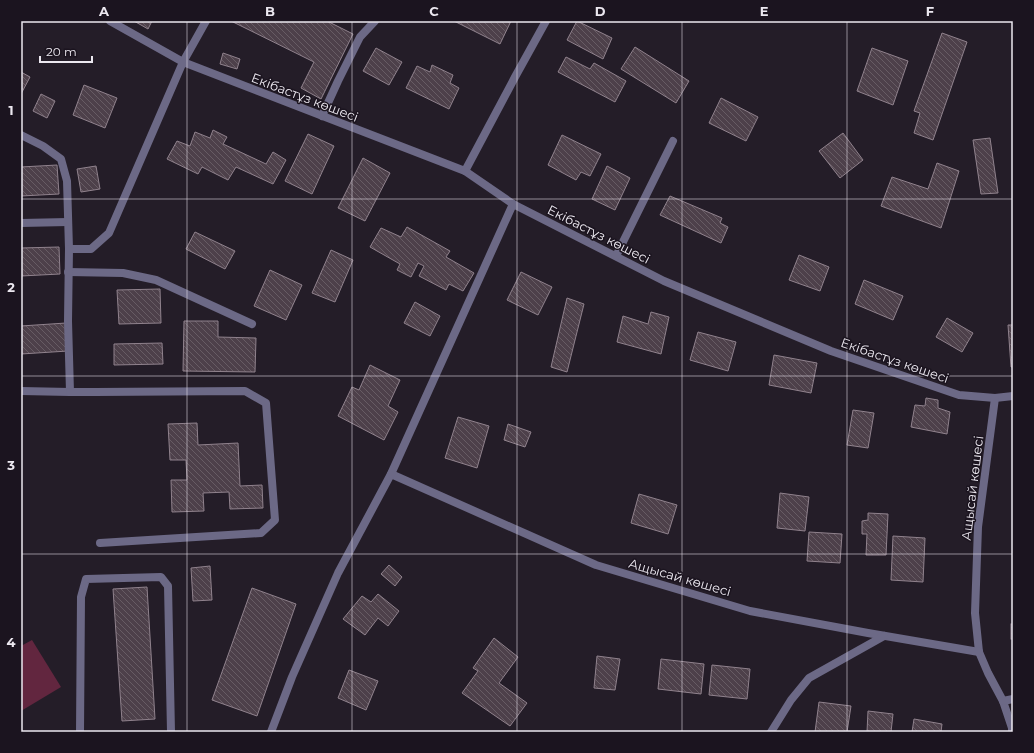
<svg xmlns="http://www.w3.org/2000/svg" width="1034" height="753" font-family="Montserrat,sans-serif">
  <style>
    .garden { fill: #62263f }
    .building { fill: url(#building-back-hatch); stroke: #90828d }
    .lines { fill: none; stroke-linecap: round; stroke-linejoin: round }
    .street { stroke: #6c6986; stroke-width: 8 }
    .grid { fill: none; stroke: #ece8f0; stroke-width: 1; stroke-opacity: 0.55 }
    .labels { text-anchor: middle; stroke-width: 3; stroke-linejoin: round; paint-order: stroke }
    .street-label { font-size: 13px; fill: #ece8f0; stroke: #1b141f }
    .neatline { fill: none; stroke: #ece8f0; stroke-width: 1.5 }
    .grid-label { font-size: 13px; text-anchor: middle; font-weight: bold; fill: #ece8f0 }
  </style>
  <defs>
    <pattern id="building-back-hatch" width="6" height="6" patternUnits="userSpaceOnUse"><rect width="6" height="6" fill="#4d404a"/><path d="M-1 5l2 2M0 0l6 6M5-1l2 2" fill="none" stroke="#675c64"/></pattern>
  </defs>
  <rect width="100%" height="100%" fill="#241d28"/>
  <polygon class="garden" points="32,640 61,687 21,711 21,646"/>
  <g class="building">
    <polygon points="134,21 152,21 148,29"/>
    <polygon points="231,21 327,21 353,34 321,99 301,88 314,62"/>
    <polygon points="454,21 511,21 500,44"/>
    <polygon points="577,21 612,38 603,59 567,40"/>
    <polygon points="942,33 967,42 933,140 914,133 920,113 914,111"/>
    <polygon points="635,47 689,81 676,103 621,69"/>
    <polygon points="376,48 402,62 389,85 363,71"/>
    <polygon points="872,48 908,61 893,105 857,91"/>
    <polygon points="223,53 240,59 237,69 220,64"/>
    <polygon points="566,57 590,69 594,63 626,81 615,102 558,72"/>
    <polygon points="432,65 453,75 450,83 459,88 449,109 406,88 417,66 430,72"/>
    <polygon points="21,72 30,77 21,94"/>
    <polygon points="84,85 117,98 105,128 73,115"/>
    <polygon points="41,94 55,101 47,118 33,111"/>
    <polygon points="721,98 758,117 746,141 709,123"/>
    <polygon points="213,130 227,137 223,144 266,164 273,152 286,160 273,184 236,167 228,180 202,167 198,174 167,159 177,141 190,146 195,132 210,138"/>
    <polygon points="843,133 863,160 840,178 819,151"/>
    <polygon points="308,134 334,146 312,194 285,181"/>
    <polygon points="562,135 601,154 590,176 581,172 576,180 548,165"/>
    <polygon points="990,138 998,193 981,194 973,140"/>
    <polygon points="363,158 390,173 365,221 338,208"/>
    <polygon points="937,163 959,171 941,228 881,206 892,177 928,189"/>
    <polygon points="57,165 59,194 21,196 21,167"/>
    <polygon points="96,166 100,189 81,192 77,169"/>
    <polygon points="607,166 630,178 615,210 592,199"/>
    <polygon points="670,196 722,218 720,223 728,227 721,243 660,215"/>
    <polygon points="407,227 450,251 446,257 474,273 463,291 449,284 446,290 419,276 424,266 418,263 411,277 397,270 400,264 370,247 381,228 401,237"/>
    <polygon points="195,232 235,251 225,269 186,249"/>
    <polygon points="59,247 60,274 21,276 21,248"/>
    <polygon points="331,250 353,260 335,302 312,293"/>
    <polygon points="799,255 829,267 820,291 789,280"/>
    <polygon points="270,270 302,285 286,320 254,306"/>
    <polygon points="521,272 552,287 538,315 507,300"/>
    <polygon points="864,280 903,296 893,320 855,304"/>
    <polygon points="160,289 161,323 119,324 117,290"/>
    <polygon points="567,298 584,304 567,372 551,367"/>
    <polygon points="415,302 440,316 430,336 404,323"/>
    <polygon points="651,312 669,317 661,354 617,342 623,316 648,324"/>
    <polygon points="947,318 973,333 962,352 936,337"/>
    <polygon points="184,321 218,321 218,337 256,338 255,372 183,371"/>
    <polygon points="66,323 68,351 21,354 21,326"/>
    <polygon points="1008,325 1013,325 1013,367 1011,367"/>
    <polygon points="698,332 736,342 728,371 690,360"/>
    <polygon points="162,343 163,364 114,365 114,344"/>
    <polygon points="774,355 817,363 811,393 769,385"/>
    <polygon points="370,365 400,380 388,406 398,412 384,440 338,416 352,387 359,390"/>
    <polygon points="926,398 938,400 938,408 950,412 947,434 911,427 915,405 925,406"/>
    <polygon points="853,410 874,413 868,448 847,445"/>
    <polygon points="458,417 489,426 477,468 445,458"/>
    <polygon points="197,423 198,445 238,443 240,486 262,485 263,508 230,509 229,492 203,493 204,511 172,512 171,480 187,480 186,460 170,460 168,424"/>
    <polygon points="508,424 531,432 525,447 504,440"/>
    <polygon points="780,493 809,497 805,531 777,528"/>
    <polygon points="639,494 677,505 668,534 631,523"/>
    <polygon points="868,513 888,514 886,555 866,555 867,534 862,534 862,521 868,520"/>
    <polygon points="809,532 842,534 840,563 807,561"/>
    <polygon points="893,536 925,538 923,582 891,580"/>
    <polygon points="389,565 402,577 395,586 381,574"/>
    <polygon points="210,566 212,600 193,601 191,568"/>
    <polygon points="147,587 155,719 122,721 113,589"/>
    <polygon points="252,588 296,604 257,716 212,700"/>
    <polygon points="378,594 399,611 388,626 378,618 365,635 343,619 362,596 371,602"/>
    <rect x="1011" y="624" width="2" height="15"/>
    <polygon points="494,638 518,657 499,683 527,703 510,726 462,693 478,671 473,668"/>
    <polygon points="597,656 620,659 615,690 594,688"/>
    <polygon points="661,659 704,664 701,694 658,689"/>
    <polygon points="712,665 750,669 747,699 709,695"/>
    <polygon points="349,670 378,681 366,710 338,698"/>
    <polygon points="819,702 851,706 847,732 815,732"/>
    <polygon points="868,711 893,714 891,732 867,732"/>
    <polygon points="914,719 942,724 941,732 912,732"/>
  </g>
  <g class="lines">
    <g class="street">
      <polyline points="110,21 183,62 465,171 513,204 664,281 831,351 959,395 995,398 1013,396"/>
      <polyline points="322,116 338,81 360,37 375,21"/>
      <polyline points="21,135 43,146 61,159 67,181 69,249"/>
      <polyline points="465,171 515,77 546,21"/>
      <polyline points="21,223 68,222"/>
      <polyline points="616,256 673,141"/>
      <polyline points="68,272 123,273 156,280 252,324"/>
      <polyline points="21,391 70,392 68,321 69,249 91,249 109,233 183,62 206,21"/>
      <polyline points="70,392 95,392 245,391 266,403 275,520 261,533 100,543"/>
      <polyline points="995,398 978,527 975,613 979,652 988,673 1003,701 1012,728 1012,732"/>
      <polyline points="391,474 596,565 750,611 868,633 979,652"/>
      <polyline points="1003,701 1013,699"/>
      <polyline points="80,732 81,597 86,579 161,577 168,586 171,732"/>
      <polyline points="271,732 292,677 338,573 391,474 513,204"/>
      <polyline points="771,732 791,700 809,678 884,636"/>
    </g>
  </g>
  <path class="grid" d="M187,21V732M352,21V732M517,21V732M682,21V732M847,21V732M21,199H1013M21,376H1013M21,554H1013"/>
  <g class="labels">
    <g class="street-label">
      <text transform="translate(305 97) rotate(21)" y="5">Екібастұз көшесі</text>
      <text transform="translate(599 234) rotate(27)" y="5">Екібастұз көшесі</text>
      <text transform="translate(895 360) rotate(19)" y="5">Екібастұз көшесі</text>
      <text transform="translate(972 488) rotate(-83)" y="5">Ащысай көшесі</text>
      <text transform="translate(680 577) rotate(16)" y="5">Ащысай көшесі</text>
    </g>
  </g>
  <rect width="1034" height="753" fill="none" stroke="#1b141f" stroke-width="44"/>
  <path d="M40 56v6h52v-6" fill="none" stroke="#ece8f0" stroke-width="2"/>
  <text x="46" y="56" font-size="12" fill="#ece8f0" stroke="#1b141f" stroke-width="3" paint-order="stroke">20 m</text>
  <rect x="22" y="22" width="990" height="709" class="neatline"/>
  <g class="grid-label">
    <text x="104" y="16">A</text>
    <text x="270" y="16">B</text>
    <text x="434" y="16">C</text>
    <text x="600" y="16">D</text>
    <text x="764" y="16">E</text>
    <text x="930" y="16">F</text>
    <text x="11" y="115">1</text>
    <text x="11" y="292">2</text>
    <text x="11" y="470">3</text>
    <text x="11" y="647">4</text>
  </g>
</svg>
